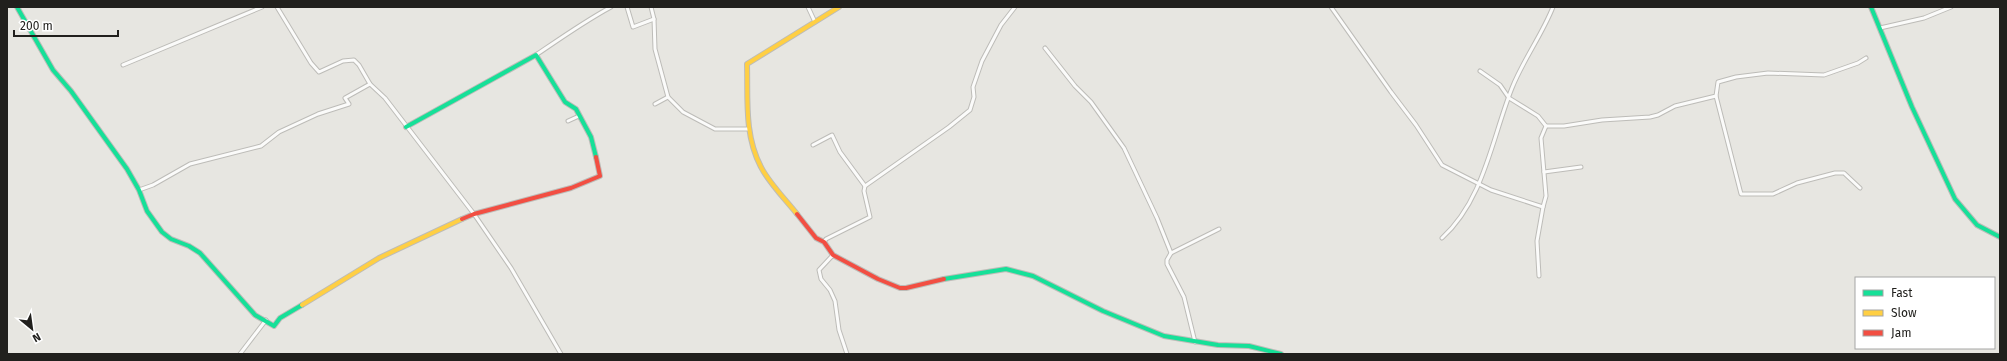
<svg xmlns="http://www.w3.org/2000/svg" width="2007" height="361" font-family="'Fira Sans',sans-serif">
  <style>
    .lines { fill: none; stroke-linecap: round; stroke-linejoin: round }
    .street-casing { stroke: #bdbcb8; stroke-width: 5 }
    .fast-casing { stroke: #bdbcb8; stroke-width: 6 }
    .slow-casing { stroke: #bdbcb8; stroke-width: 6 }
    .jam-casing { stroke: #bdbcb8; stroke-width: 6 }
    .street { stroke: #fbfbfa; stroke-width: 3 }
    .fast { stroke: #16e098; stroke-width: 4 }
    .slow { stroke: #ffcf43; stroke-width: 4 }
    .jam { stroke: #f24e42; stroke-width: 4 }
  </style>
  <rect width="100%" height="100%" fill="#e7e6e1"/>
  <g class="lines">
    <g class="street-casing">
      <g id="street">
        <polyline points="277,7 311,63 319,72 343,61 354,60 359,65 370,84 385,98 474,214 511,268 561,354"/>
        <polyline points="627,7 633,27 654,19"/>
        <polyline points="651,7 654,19 655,49 668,97 683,112 715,129 748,129"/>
        <polyline points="808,7 815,22"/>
        <polyline points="1331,7 1391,92 1416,125 1442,165 1491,190 1543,207"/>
        <polyline points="1880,28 1924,18 1951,7"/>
        <polyline points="1045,48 1075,86 1091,102 1124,148 1157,218 1171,253 1167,260 1167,264 1184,297 1195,342"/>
        <path d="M536,55C561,38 585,21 611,7"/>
        <polyline points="123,65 262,7"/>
        <polyline points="1480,71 1500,85 1509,98 1538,116 1546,126 1564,126 1602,120 1650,117 1658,115 1675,106 1716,96"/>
        <polyline points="655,104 668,97"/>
        <polyline points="568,121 579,116"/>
        <polyline points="813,145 832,135 840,152 865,186"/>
        <polyline points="1544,172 1581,167"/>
        <polyline points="1860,188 1844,173 1835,173 1797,183 1773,194 1741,194 1716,96 1718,82 1736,77 1768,73 1824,75 1858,63 1866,58"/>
        <polyline points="139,190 153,185 190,164 261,146 279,132 318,114 349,104 345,98 370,84"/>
        <path d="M1442,238C1484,200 1492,138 1512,88C1523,60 1542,35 1553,7"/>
        <polyline points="824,242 826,239 870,217 864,191 865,186 949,127 970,110 974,97 973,87 982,61 1001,25 1015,7"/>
        <polyline points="1171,253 1219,229"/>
        <polyline points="833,255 819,270 821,279 830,290 835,301 839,330 847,354"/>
        <polyline points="1539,276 1537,241 1543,207 1546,196 1541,138 1546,126"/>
        <polyline points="240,354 266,320"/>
      </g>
    </g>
    <g class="fast-casing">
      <g id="fast">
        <polyline points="17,7 53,70 71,91 127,169 139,190 147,211 162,232 171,239 189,246 200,253 255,315 274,326 280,318 302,305"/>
        <polyline points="1871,7 1912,107 1955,199 1977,225 2000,237"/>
        <polyline points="406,127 536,55 565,102 576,109 591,137 596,157"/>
        <polyline points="944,279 1006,269 1033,276 1103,311 1164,336 1218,345 1249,346 1281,354"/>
      </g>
    </g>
    <g class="slow-casing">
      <g id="slow">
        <path d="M797,214C786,200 769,183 761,167C744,135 748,99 747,64L839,7"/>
        <polyline points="302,305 379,258 462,219"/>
      </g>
    </g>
    <g class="jam-casing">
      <g id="jam">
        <polyline points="797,214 816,238 824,242 833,255 878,279 900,288 906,288 944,279"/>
        <polyline points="462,219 474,214 571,188 600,176 596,157"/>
      </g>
    </g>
    <use href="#street" class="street"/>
    <use href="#fast" class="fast"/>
    <use href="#slow" class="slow"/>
    <use href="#jam" class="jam"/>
  </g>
  <rect width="2007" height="361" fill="none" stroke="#21201d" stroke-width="16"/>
  <rect x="1855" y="277" width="140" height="72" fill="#ffffff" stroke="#a6a6a5"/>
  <rect x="1863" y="290" width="20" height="6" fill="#16e098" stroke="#a6a6a5"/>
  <text x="1891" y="297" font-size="12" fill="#21201d">Fast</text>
  <rect x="1863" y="310" width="20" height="6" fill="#ffcf43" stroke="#a6a6a5"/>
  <text x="1891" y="317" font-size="12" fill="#21201d">Slow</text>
  <rect x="1863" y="330" width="20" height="6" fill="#f24e42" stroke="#a6a6a5"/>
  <text x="1891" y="337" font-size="12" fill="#21201d">Jam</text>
  <g transform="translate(32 329) rotate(151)" stroke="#ffffff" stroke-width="3" paint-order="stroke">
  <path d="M0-3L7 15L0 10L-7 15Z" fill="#21201d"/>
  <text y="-6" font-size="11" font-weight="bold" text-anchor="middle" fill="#21201d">N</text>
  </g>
  <path d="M14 30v6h104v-6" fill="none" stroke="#21201d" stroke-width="2"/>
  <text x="20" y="30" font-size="12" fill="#21201d" stroke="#ffffff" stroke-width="3" paint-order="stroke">200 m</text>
</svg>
